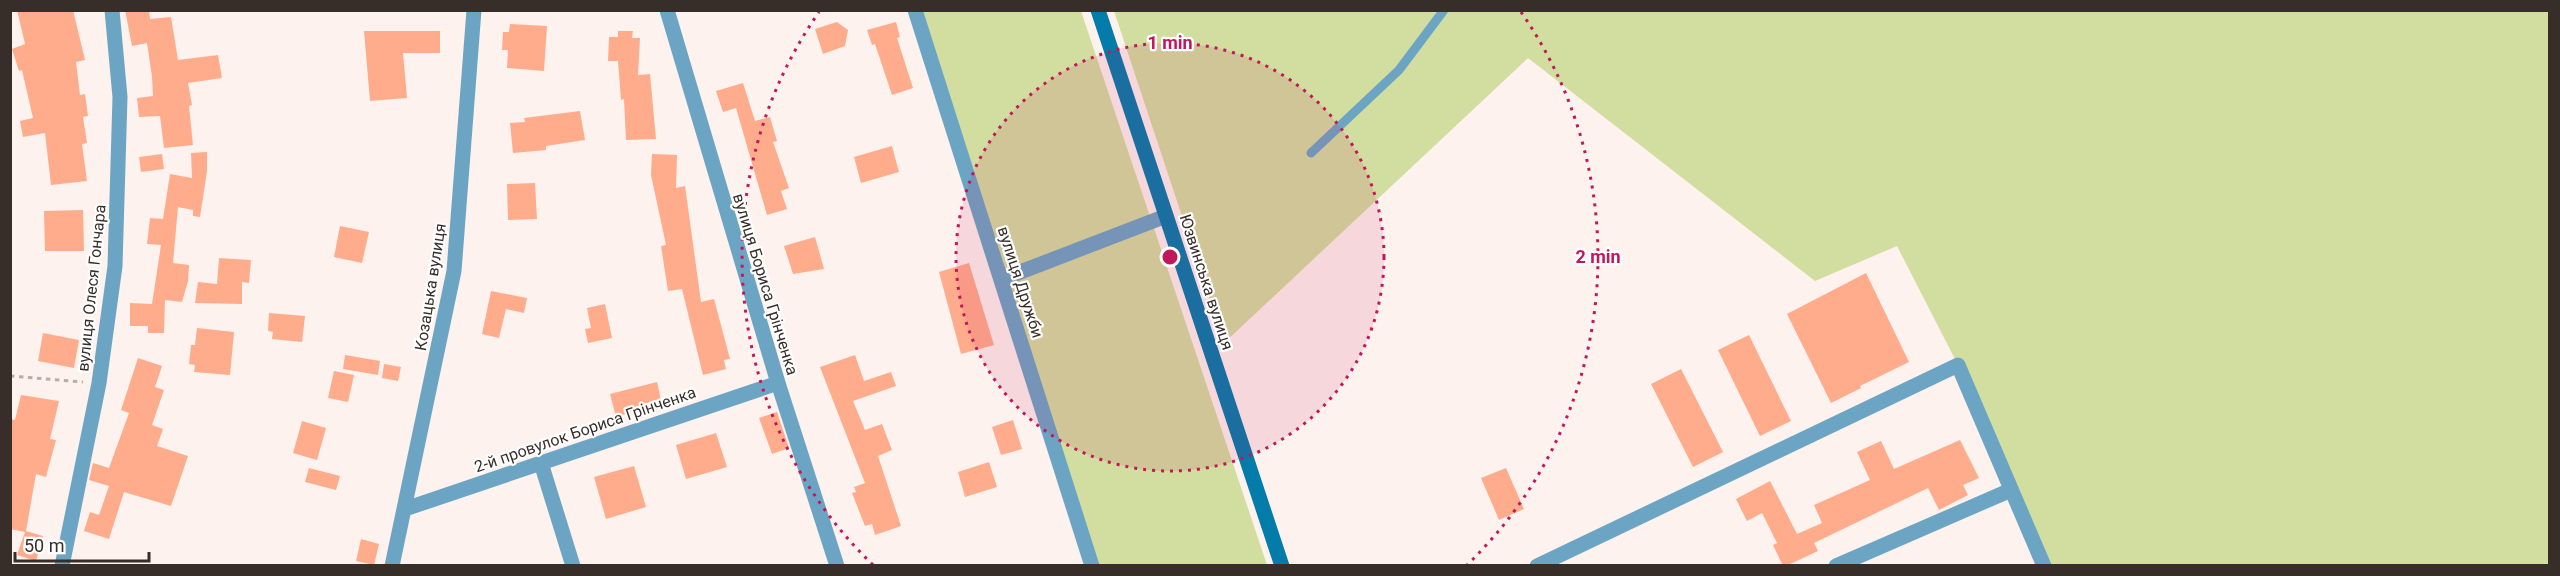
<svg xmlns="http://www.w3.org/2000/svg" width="2560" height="576" font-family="Roboto,sans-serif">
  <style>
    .green { fill: #d2dda0 }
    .building { fill: #ffac8c }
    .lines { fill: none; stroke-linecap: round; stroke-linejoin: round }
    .path { stroke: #b7ada9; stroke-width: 3; stroke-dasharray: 4.5 4.5; stroke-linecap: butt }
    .lane { stroke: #6ca5c4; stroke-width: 9 }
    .street { stroke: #6ca5c4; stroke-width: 15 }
    .secondary { stroke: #037caa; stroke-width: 15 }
    .ring { fill: none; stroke: #c2185b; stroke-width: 3; stroke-dasharray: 3 6 }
    .labels { text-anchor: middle; stroke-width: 4.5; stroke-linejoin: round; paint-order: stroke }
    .street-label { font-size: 16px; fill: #372d29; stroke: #fff }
    .centre { fill: #c2185b; stroke: #fff; stroke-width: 3 }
    .ring-label { font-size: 18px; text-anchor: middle; font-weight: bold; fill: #c2185b; stroke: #fff; stroke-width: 4.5; stroke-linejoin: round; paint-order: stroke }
  </style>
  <rect width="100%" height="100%" fill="#fdf2ee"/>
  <g class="green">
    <polygon points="916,11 1081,11 1267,565 1092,565"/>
    <polygon points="1114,11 2549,11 2549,565 2045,565 1958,365 1897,246 1815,281 1528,58 1224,343"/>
  </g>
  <g class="building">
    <polygon points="17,10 73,10 85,60 76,62 80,95 85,94 88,116 83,117 87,143 82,144 87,181 51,185 45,133 23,137 20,121 33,118 22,70 19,71 12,49 25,44"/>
    <polygon points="125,10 149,10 150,19 171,17 178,60 218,55 222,78 188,83 192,105 189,106 193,145 164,148 160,116 139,117 137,98 153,96 152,77 147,43 132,46"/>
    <polygon points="837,22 848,30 845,46 823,54 815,29"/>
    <polygon points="896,22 900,37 897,38 913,88 892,95 875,44 872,45 867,30"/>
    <polygon points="510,24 547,26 544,71 507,68 508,50 502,50 503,32 509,32"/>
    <polygon points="364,31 440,31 440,53 403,53 407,98 370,101"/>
    <polygon points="618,31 633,31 632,38 640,38 638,75 650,74 656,139 626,140 624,99 621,100 618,61 608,61 609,37 618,37"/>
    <polygon points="743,83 755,121 770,117 777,141 773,142 789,188 781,191 787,209 767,215 736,108 723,112 716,91"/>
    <polygon points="580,111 585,140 546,146 546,150 513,153 510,123 525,122 524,118"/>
    <polygon points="892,146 899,172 861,183 854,157"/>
    <polygon points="207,152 207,171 200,217 193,216 193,210 178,207 173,263 189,265 188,281 182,302 165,300 164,333 148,333 148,326 130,326 130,303 152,304 161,245 147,244 150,218 163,219 170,174 192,178 191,153"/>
    <polygon points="162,154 164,169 141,172 139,157"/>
    <polygon points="652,154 677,155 676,188 685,186 701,302 714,299 730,359 724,360 726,369 703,375 682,289 668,291 661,246 666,245 651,175"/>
    <polygon points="535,183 537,219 508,220 507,184"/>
    <polygon points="83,210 84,251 45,251 44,211"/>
    <polygon points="340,226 369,232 362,263 334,257"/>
    <polygon points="815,237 824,269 793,274 784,246"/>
    <polygon points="219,258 251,260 249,283 242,282 242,304 195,303 198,282 217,284"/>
    <polygon points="969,263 994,345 961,354 939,272"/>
    <polygon points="1866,273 1909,362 1860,386 1861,388 1831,403 1787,314"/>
    <polygon points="491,291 527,298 524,313 506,309 499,338 482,334"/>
    <polygon points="605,304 612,338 588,343 585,329 591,328 587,308"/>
    <polygon points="269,313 305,316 302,342 272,339 273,332 268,331"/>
    <polygon points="197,328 234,332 230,375 194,372 195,365 189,364 191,345 195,345"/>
    <polygon points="43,333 79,340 74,368 38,361"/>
    <polygon points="1749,335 1791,421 1760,436 1718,350"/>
    <polygon points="345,355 380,361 378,375 343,369"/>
    <polygon points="855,355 864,381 891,372 896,386 853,401 865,430 882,424 892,450 878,456 901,526 875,535 872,524 865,526 852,493 856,492 854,487 865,483 820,367"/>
    <polygon points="138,358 162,366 155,387 164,390 152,425 163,429 157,446 188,456 171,506 124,492 109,539 84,531 90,512 99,515 109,486 89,480 93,463 109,468 129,413 121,410"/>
    <polygon points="384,364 401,367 398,381 382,378"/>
    <polygon points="1681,369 1723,452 1693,467 1651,384"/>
    <polygon points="334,371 354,375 348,402 328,398"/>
    <polygon points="657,382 661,400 654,402 657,412 634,418 633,412 616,417 610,394"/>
    <polygon points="21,395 59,401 50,439 56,440 46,477 36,474 26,531 43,536 36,561 17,555 25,532 10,529 10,419 15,420"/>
    <polygon points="777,412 789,448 772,454 759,418"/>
    <polygon points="1013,420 1022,449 1001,455 992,427"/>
    <polygon points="302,421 326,428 317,460 293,453"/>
    <polygon points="716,433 727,467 686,479 676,445"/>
    <polygon points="1960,440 1979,478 1963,485 1968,495 1939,510 1928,488 1814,543 1818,551 1786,566 1783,566 1773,545 1777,543 1762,513 1747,521 1736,499 1770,481 1797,534 1822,523 1814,505 1870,480 1857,452 1881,441 1894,469"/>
    <polygon points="989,462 997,487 965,497 958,472"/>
    <polygon points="634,466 646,507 606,519 594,477"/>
    <polygon points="309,468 340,476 336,490 305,482"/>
    <polygon points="1506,468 1524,509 1499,520 1481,478"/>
    <polygon points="361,539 379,544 374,565 356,561"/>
  </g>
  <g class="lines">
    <polyline class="path" points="10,376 83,382"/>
    <polyline class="lane" points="1311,153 1399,70 1444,10"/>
    <g class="street">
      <polyline points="667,10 778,383 837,566"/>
      <polyline points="915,10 1092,566"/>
      <polyline points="1002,279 1166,216"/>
      <polyline points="541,463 573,566"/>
      <polyline points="405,509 778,383"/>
      <polyline points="62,566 99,383 115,266 120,97 112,10"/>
      <polyline points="392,566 454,271 474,10"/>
      <polyline points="1537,566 1958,365 2044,566"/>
      <polyline points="1836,566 2011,490"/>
    </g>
    <polyline class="secondary" points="1098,10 1282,566"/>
  </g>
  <circle cx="1170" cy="257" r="214" fill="#c2185b" fill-opacity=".12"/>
  <g class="ring">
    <circle cx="1170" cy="257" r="214"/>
    <path d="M873 565A428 428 0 0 1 819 12M1521 12A428 428 0 0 1 1467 565"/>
  </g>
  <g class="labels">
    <g class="street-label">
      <text transform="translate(1021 282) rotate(72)" y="6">вулиця Дружби</text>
      <text transform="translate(1207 282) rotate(72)" y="6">Юзвинська вулиця</text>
      <text transform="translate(766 284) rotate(73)" y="6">вулиця Бориса Грінченка</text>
      <text transform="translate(430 287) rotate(-81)" y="6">Козацька вулиця</text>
      <text transform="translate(91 288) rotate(-84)" y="6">вулиця Олеся Гончара</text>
      <text transform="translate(585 429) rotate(-19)" y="6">2-й провулок Бориса Грінченка</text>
    </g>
  </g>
  <circle cx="1170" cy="257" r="9" class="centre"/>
  <g class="ring-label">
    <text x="1170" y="49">1 min</text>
    <text x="1598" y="263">2 min</text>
  </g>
  <rect width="2560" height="576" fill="none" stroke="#372d29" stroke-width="24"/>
  <path d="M15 552v9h134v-9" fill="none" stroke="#372d29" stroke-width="3"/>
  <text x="24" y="552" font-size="18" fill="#372d29" stroke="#ffffff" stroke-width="4.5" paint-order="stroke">50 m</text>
</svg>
